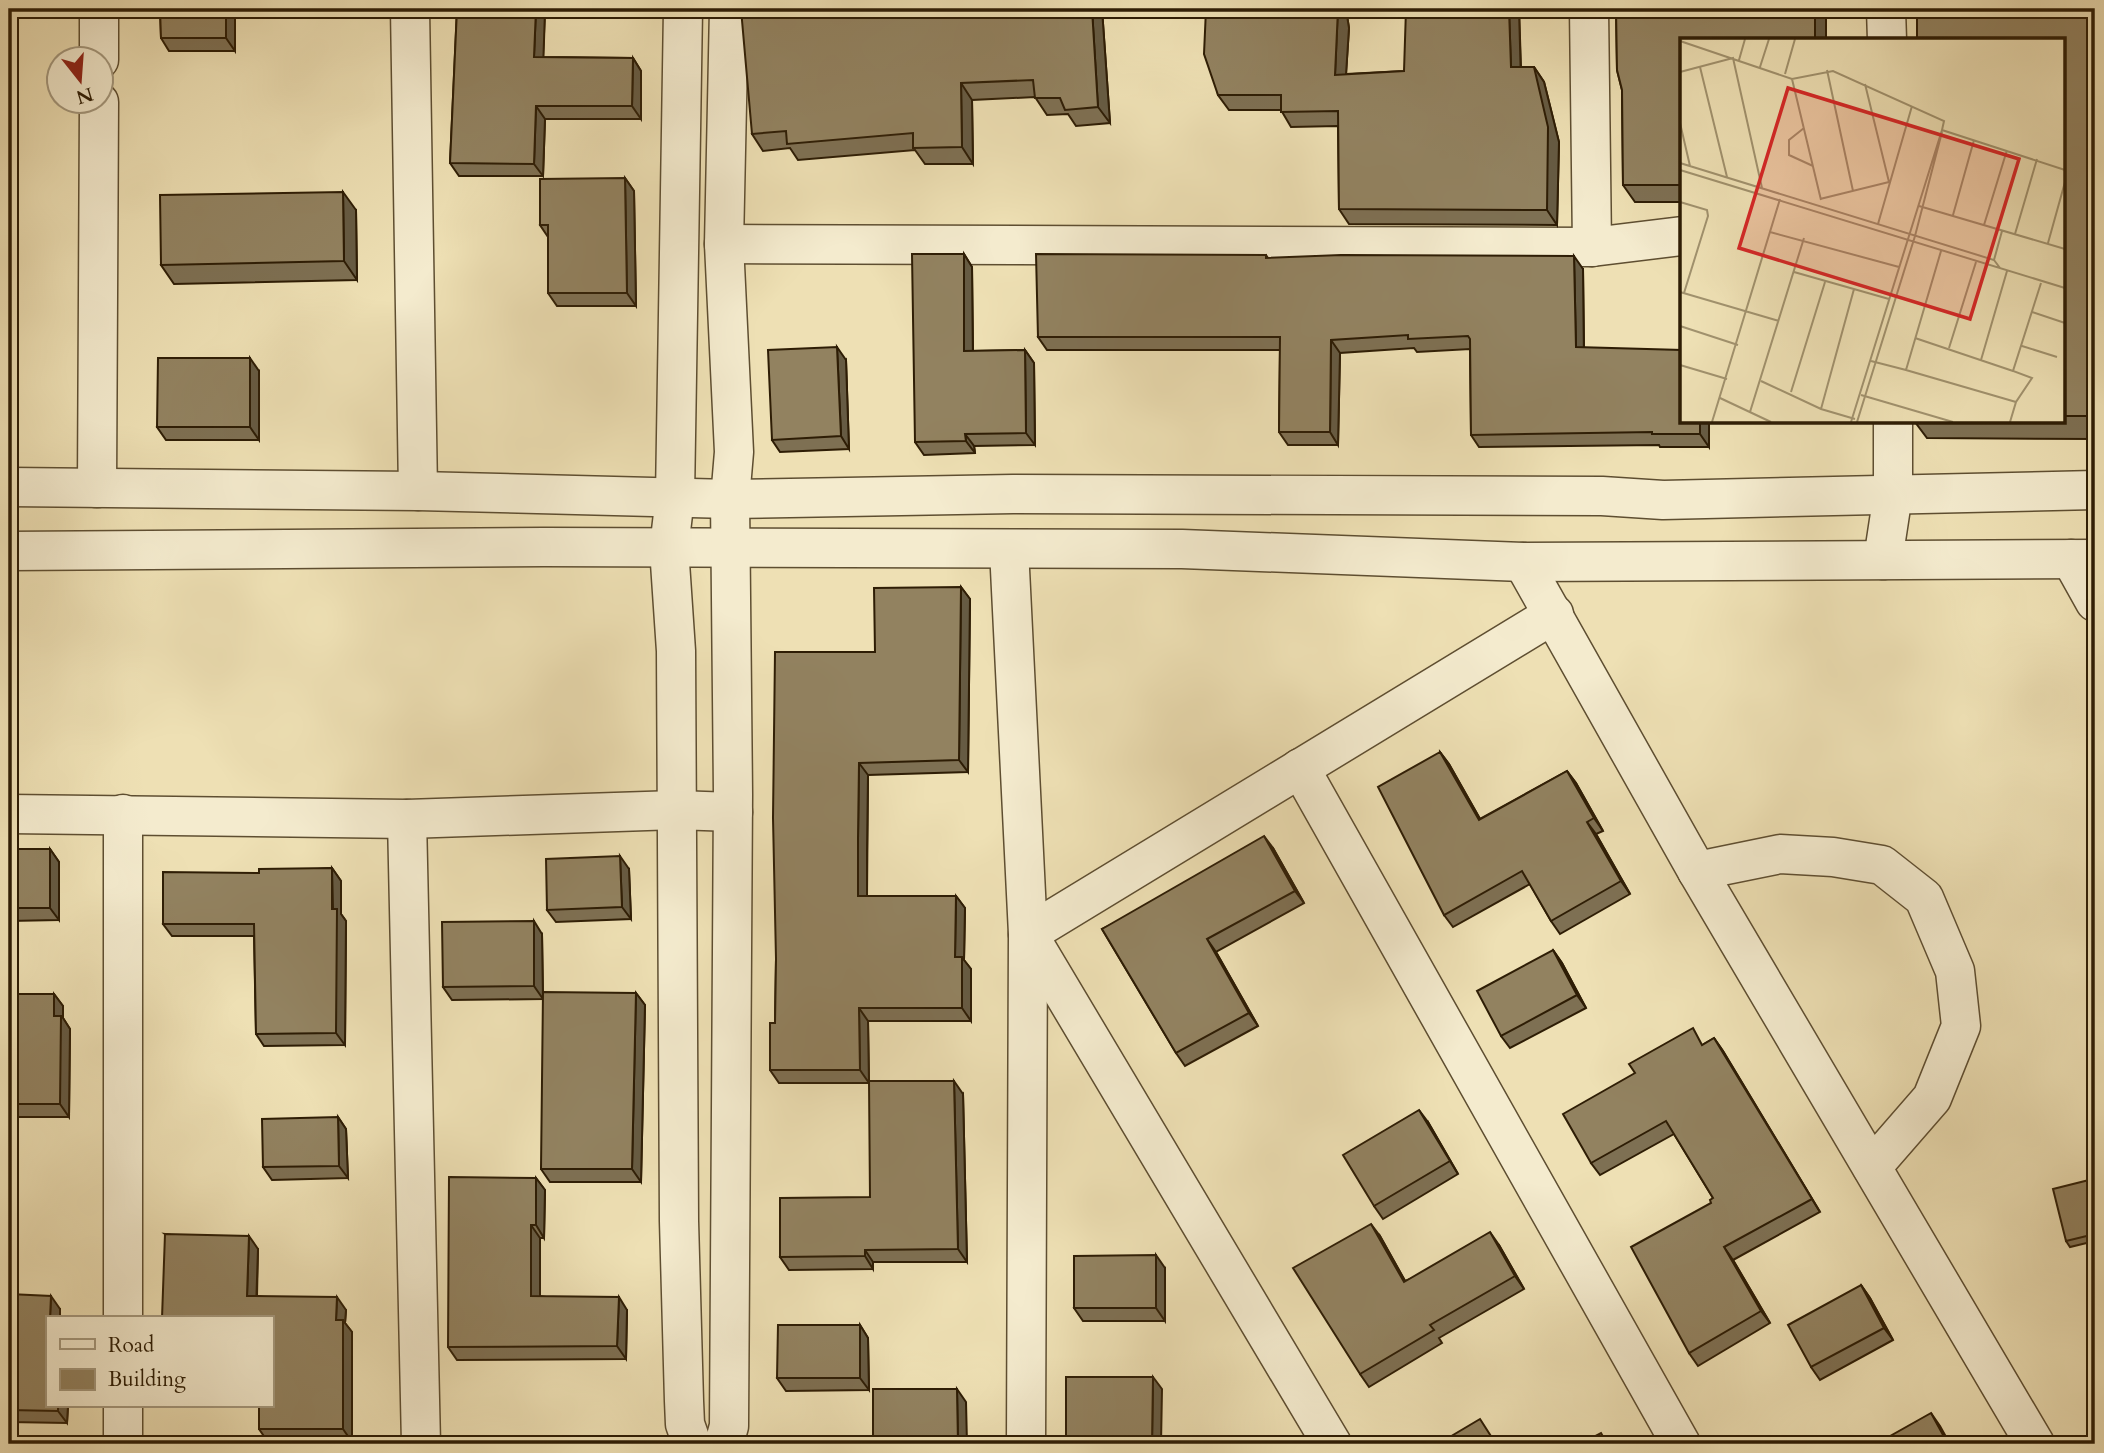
<svg xmlns="http://www.w3.org/2000/svg" width="2104" height="1453" font-family="Cardo,serif">
  <style>
    .lines { fill: none; stroke-linecap: round; stroke-linejoin: round }
    .minor-casing { stroke: #5e4e31; stroke-width: 41 }
    .minor { stroke: #f4ebce; stroke-width: 38 }
    .wall { fill: #7e7053; stroke: #2e1d05; stroke-width: 2 }
    .shaded-wall { fill: #665b43; stroke: #2e1d05; stroke-width: 2 }
    .building { fill: #928260; stroke: #2e1d05; stroke-width: 2 }
    .inset-road { fill: none; stroke: #a1926e; stroke-width: 2 }
    .view { fill: #d62828; fill-opacity: 0.15; stroke: #d62828; stroke-width: 3.5 }
    .inset-edge { fill: none; stroke: #2e1d05; stroke-width: 3.5 }
  </style>
  <rect width="100%" height="100%" fill="#eee0b4"/>
  <filter id="stains"><feTurbulence type="fractalNoise" baseFrequency=".00286" numOctaves="4"/><feColorMatrix values="0 0 0 0 .2 0 0 0 0 .09 0 0 0 0 .02 0 0 0 .5 -.17"/></filter>
  <radialGradient id="worn" r=".72"><stop offset=".6" stop-color="#630" stop-opacity="0"/><stop offset="1" stop-color="#630" stop-opacity=".3"/></radialGradient>
  <g class="lines">
    <g class="minor-casing">
      <g id="minor">
        <polyline points="410,9 418,491"/>
        <polyline points="683,9 675,497 669,548 676,651 679,1221 684,1401 685,1424 692,1444"/>
        <polyline points="1589,9 1592,247"/>
        <polyline points="1886,9 1887,40"/>
        <polyline points="99,60 99,9"/>
        <polyline points="724,244 1592,247 1682,236"/>
        <polyline points="9,487 418,491 730,499 1013,494 1602,496 1663,500 2095,490"/>
        <polyline points="97,488 99,102"/>
        <polyline points="1009,549 1028,934 1026,1444"/>
        <polyline points="9,551 544,547 1182,549 1523,562 2095,559"/>
        <polyline points="2071,559 2095,602"/>
        <polyline points="1883,560 1893,494 1893,422"/>
        <polyline points="1523,562 1697,871 2035,1444"/>
        <polyline points="1300,768 1681,1444"/>
        <polyline points="9,814 407,819 676,810 733,812"/>
        <polyline points="123,814 123,1318"/>
        <polyline points="407,819 421,1444"/>
        <polyline points="1697,871 1780,854 1833,857 1882,865 1924,898 1955,971 1961,1026 1932,1098 1872,1167"/>
        <polyline points="123,1406 123,1444"/>
        <polyline points="724,1444 729,1426 733,794 730,499 734,452 724,244 729,9"/>
        <polyline points="1332,1444 1028,934 1554,614"/>
      </g>
    </g>
    <use href="#minor" class="minor"/>
  </g>
  <g class="wall">
    <polygon points="160,9 235,9 235,51 169,51 161,38"/>
    <polygon points="457,9 543,9 545,11 543,57 633,58 641,71 641,119 545,119 543,176 459,176 450,163"/>
    <polygon points="1102,9 1110,123 1076,126 1068,114 1047,115 1035,97 972,100 973,164 925,164 915,150 798,160 790,148 763,151 752,134"/>
    <polygon points="1206,9 1346,9 1349,28 1346,74 1404,71 1519,9 1521,67 1534,67 1544,82 1559,142 1557,225 1349,224 1339,209 1338,126 1291,127 1281,110 1229,110 1218,95"/>
    <polygon points="1616,9 1826,9 1826,40 1682,40 1682,202 1635,202 1623,185 1622,90 1617,70"/>
    <polygon points="2095,9 2095,439 1927,438 1915,422 2064,422 2064,40"/>
    <polygon points="625,178 634,191 636,306 557,306 548,293 548,237 540,225"/>
    <polygon points="356,210 357,280 174,284 161,265"/>
    <polygon points="964,254 972,267 973,351 1025,350 1034,363 1035,445 974,446 975,453 924,455 915,442"/>
    <polygon points="1266,255 1268,258 1583,269 1584,347 1682,422 1709,422 1709,447 1660,447 1659,445 1479,447 1471,435 1470,349 1417,352 1414,348 1340,353 1338,445 1288,445 1279,432 1280,350 1047,350 1038,337"/>
    <polygon points="846,360 849,449 780,452 772,440"/>
    <polygon points="259,371 259,440 166,440 157,427"/>
    <polygon points="961,587 970,599 968,772 868,775 867,896 956,896 965,908 964,960 971,969 971,1021 868,1021 869,1083 779,1083 770,1070 775,1023 776,959 875,652"/>
    <polygon points="1440,752 1449,764 1480,819 1567,771 1576,783 1603,831 1596,834 1630,894 1560,934 1551,921 1530,884 1453,927 1444,915"/>
    <polygon points="1273,848 1304,903 1216,952 1258,1026 1185,1066 1176,1053 1102,929"/>
    <polygon points="9,849 50,849 59,862 59,920 9,921"/>
    <polygon points="332,868 341,881 341,914 346,921 345,1045 264,1046 256,1034 254,936 172,936 163,924 259,873"/>
    <polygon points="629,869 631,919 556,922 547,910"/>
    <polygon points="542,934 543,999 452,1000 443,987"/>
    <polygon points="1553,950 1562,963 1586,1008 1510,1048 1501,1036"/>
    <polygon points="636,993 645,1005 641,1182 550,1182 541,1169"/>
    <polygon points="9,994 54,994 63,1006 63,1018 70,1029 69,1117 9,1117"/>
    <polygon points="1714,1038 1723,1051 1820,1212 1733,1260 1770,1323 1698,1366 1689,1353 1711,1203 1713,1198 1674,1134 1600,1175 1591,1163 1704,1044"/>
    <polygon points="963,1094 967,1262 873,1262 873,1269 789,1270 780,1257 870,1197"/>
    <polygon points="338,1117 346,1129 348,1178 272,1180 263,1167"/>
    <polygon points="1428,1122 1458,1174 1383,1219 1374,1206"/>
    <polygon points="536,1178 545,1190 544,1238 540,1238 540,1296 627,1310 626,1359 457,1360 448,1347"/>
    <polygon points="2093,1179 2095,1182 2095,1241 2070,1247 2066,1241"/>
    <polygon points="165,1234 258,1249 257,1296 346,1310 345,1323 352,1332 352,1442 268,1442 259,1429 271,1318"/>
    <polygon points="1380,1236 1405,1281 1499,1245 1524,1289 1439,1338 1442,1343 1369,1387 1360,1374"/>
    <polygon points="1165,1268 1165,1321 1083,1321 1074,1308"/>
    <polygon points="1861,1285 1870,1298 1893,1340 1820,1380 1811,1367"/>
    <polygon points="9,1294 60,1309 60,1318 47,1318 47,1406 68,1406 67,1423 9,1422"/>
    <polygon points="860,1325 868,1338 869,1390 786,1391 777,1378"/>
  </g>
  <g class="shaded-wall">
    <polygon points="226,9 235,9 235,51 226,38"/>
    <polygon points="536,9 543,9 545,11 543,70 534,57"/>
    <polygon points="1092,9 1102,9 1110,123 1098,107"/>
    <polygon points="1338,9 1346,9 1349,28 1345,90 1335,75"/>
    <polygon points="1509,9 1519,9 1521,82 1511,67"/>
    <rect x="1815" y="9" width="11" height="31"/>
    <polygon points="633,58 641,71 641,119 632,106"/>
    <polygon points="1534,67 1544,82 1559,142 1557,225 1547,210"/>
    <polygon points="961,83 972,100 973,164 962,147"/>
    <polygon points="536,106 545,119 543,176 534,164"/>
    <polygon points="625,178 634,191 636,306 627,293"/>
    <polygon points="343,192 356,210 357,280 344,261"/>
    <polygon points="964,254 972,267 973,363 964,351"/>
    <polygon points="1574,256 1583,269 1584,360 1576,347"/>
    <polygon points="1331,340 1340,353 1338,445 1330,432"/>
    <polygon points="837,347 846,360 849,449 841,436"/>
    <polygon points="1025,350 1034,363 1035,445 1026,433"/>
    <polygon points="250,358 259,371 259,440 250,427"/>
    <polygon points="1700,422 1709,422 1709,447 1700,434"/>
    <polygon points="965,434 974,446 975,453 966,441"/>
    <polygon points="961,587 970,599 968,772 959,760"/>
    <polygon points="1440,752 1449,764 1488,833 1479,820"/>
    <polygon points="859,763 868,775 867,851 867,909 858,896 858,838"/>
    <polygon points="1567,771 1576,783 1603,831 1594,818"/>
    <polygon points="1587,822 1596,834 1630,894 1621,881"/>
    <polygon points="1264,836 1273,848 1304,903 1295,891"/>
    <polygon points="50,849 59,862 59,920 50,908"/>
    <polygon points="620,856 629,869 631,919 622,907"/>
    <polygon points="332,868 341,881 341,914 346,921 345,1045 336,1033"/>
    <polygon points="956,896 965,908 964,960 971,969 971,1021 962,1008 955,957"/>
    <polygon points="534,921 542,934 543,999 534,986"/>
    <polygon points="1207,939 1216,952 1258,1026 1249,1013"/>
    <polygon points="1553,950 1562,963 1586,1008 1577,995"/>
    <polygon points="636,993 645,1005 641,1182 632,1169"/>
    <polygon points="54,994 63,1006 63,1018 70,1029 69,1117 60,1104 54,1016"/>
    <polygon points="859,1008 868,1021 869,1083 860,1070"/>
    <polygon points="1714,1038 1723,1051 1820,1212 1812,1199"/>
    <polygon points="954,1081 963,1094 967,1262 958,1249"/>
    <polygon points="1419,1110 1428,1122 1458,1174 1450,1161"/>
    <polygon points="338,1117 346,1129 348,1178 339,1166"/>
    <polygon points="536,1178 545,1190 544,1238 536,1225"/>
    <polygon points="1371,1224 1380,1236 1413,1295 1404,1282"/>
    <polygon points="531,1225 540,1238 540,1309 531,1296"/>
    <polygon points="1490,1232 1499,1245 1524,1289 1515,1276"/>
    <polygon points="249,1236 258,1249 256,1309 247,1296"/>
    <polygon points="1724,1247 1733,1260 1770,1323 1761,1311"/>
    <polygon points="865,1250 873,1262 873,1269 865,1256"/>
    <polygon points="1156,1255 1165,1268 1165,1321 1156,1308"/>
    <polygon points="1861,1285 1870,1298 1893,1340 1884,1328"/>
    <polygon points="51,1296 60,1309 60,1318 50,1318"/>
    <polygon points="337,1297 346,1310 345,1323 352,1332 352,1442 343,1429 336,1320"/>
    <polygon points="619,1297 627,1310 626,1359 617,1346"/>
    <polygon points="860,1325 868,1338 869,1390 860,1378"/>
    <polygon points="1153,1377 1162,1389 1161,1444 1152,1444"/>
    <polygon points="957,1389 966,1402 967,1444 958,1444"/>
    <polygon points="58,1406 68,1406 67,1423 58,1411"/>
    <polygon points="1931,1413 1940,1426 1950,1444 1948,1444"/>
  </g>
  <g class="building">
    <polygon points="160,9 226,9 226,38 161,38"/>
    <polygon points="457,9 536,9 534,57 633,58 632,106 536,106 534,164 450,163"/>
    <polygon points="741,9 1092,9 1098,107 1065,110 1060,98 1035,98 1033,80 961,83 962,147 913,148 913,133 787,144 786,131 752,134"/>
    <polygon points="1206,9 1338,9 1335,75 1404,71 1406,9 1509,9 1511,67 1534,67 1548,127 1547,210 1339,209 1338,111 1281,112 1281,95 1218,95 1204,54"/>
    <polygon points="1616,9 1815,9 1815,40 1682,40 1682,185 1623,185 1622,90 1617,70"/>
    <polygon points="1917,9 2095,9 2095,416 2064,416 2064,40 1917,40"/>
    <polygon points="625,178 627,293 548,293 548,225 540,225 540,179"/>
    <polygon points="343,192 344,261 161,265 160,195"/>
    <polygon points="912,254 964,254 964,351 1025,350 1026,433 965,434 966,441 915,442"/>
    <polygon points="1036,254 1266,255 1266,258 1341,255 1574,256 1576,347 1682,350 1682,422 1700,422 1700,434 1652,434 1652,432 1471,435 1470,339 1468,336 1408,339 1408,335 1331,340 1330,432 1279,432 1280,337 1038,337"/>
    <polygon points="837,347 841,436 772,440 768,350"/>
    <polygon points="158,358 250,358 250,427 157,427"/>
    <polygon points="961,587 959,760 859,763 858,838 858,896 956,896 955,957 962,957 962,1008 859,1008 860,1070 770,1070 770,1023 775,1023 776,959 773,818 775,652 875,652 874,588"/>
    <polygon points="1440,752 1479,820 1567,771 1594,818 1587,822 1621,881 1551,921 1522,871 1444,915 1378,787"/>
    <polygon points="1264,836 1295,891 1207,939 1249,1013 1176,1053 1102,929"/>
    <rect x="9" y="849" width="41" height="59"/>
    <polygon points="620,856 622,907 547,910 546,859"/>
    <polygon points="332,868 332,909 337,909 336,1033 256,1034 254,924 163,924 163,872 259,873 259,869"/>
    <polygon points="534,921 534,986 443,987 442,922"/>
    <polygon points="1553,950 1577,995 1501,1036 1477,991"/>
    <polygon points="543,992 636,993 632,1169 541,1169"/>
    <polygon points="9,994 54,994 54,1016 61,1016 60,1104 9,1104"/>
    <polygon points="1693,1028 1702,1045 1714,1038 1812,1199 1724,1247 1761,1311 1689,1353 1631,1247 1711,1203 1710,1200 1713,1198 1666,1121 1591,1163 1563,1114 1635,1073 1629,1064"/>
    <polygon points="869,1081 954,1081 958,1249 865,1250 865,1256 780,1257 780,1198 870,1197"/>
    <polygon points="1419,1110 1450,1161 1374,1206 1343,1155"/>
    <polygon points="338,1117 339,1166 263,1167 262,1119"/>
    <polygon points="449,1177 536,1178 536,1225 531,1225 531,1296 619,1297 617,1346 448,1347"/>
    <polygon points="2093,1179 2095,1187 2095,1234 2066,1241 2053,1189"/>
    <polygon points="1371,1224 1404,1282 1490,1232 1515,1276 1430,1325 1434,1330 1360,1374 1293,1268"/>
    <polygon points="165,1234 249,1236 247,1296 337,1297 336,1320 343,1320 343,1429 259,1429 259,1406 271,1406 271,1318 162,1318"/>
    <polygon points="1156,1255 1156,1308 1074,1308 1074,1256"/>
    <polygon points="1861,1285 1884,1328 1811,1367 1788,1325"/>
    <polygon points="9,1294 51,1296 50,1318 47,1318 47,1406 58,1406 58,1411 9,1410"/>
    <polygon points="778,1325 860,1325 860,1378 777,1378"/>
    <polygon points="1066,1377 1153,1377 1152,1444 1066,1444"/>
    <polygon points="873,1389 957,1389 958,1444 873,1444"/>
    <polygon points="1931,1413 1948,1444 1876,1444"/>
    <polygon points="1480,1419 1496,1444 1438,1444"/>
    <polygon points="1601,1433 1607,1444 1580,1444"/>
  </g>
  <g transform="translate(1680 38)">
    <rect width="385" height="385" fill="#eee0b4"/>
    <path class="inset-road" d="M0,3L112,41L153,33L264,83L262,92L385,132M59,22L65,1M20,29L47,139M80,29L89,1M147,32L173,153M0,34L53,20L82,150M105,36L115,1M112,41L141,162M0,85L10,128M124,90L109,102V117L133,128M0,125L314,222L320,230M0,132L385,250M140,161L209,144L185,46M0,164L27,172L28,178L4,255M239,168L385,211M273,177L294,102M198,186L232,68M304,187L327,112M90,194L219,229M335,196L357,121M368,205L385,144M261,213L226,332L336,364M314,222L322,193M114,234L209,261M0,254L99,283M352,274L385,285M0,288L58,307M235,300L333,333M342,308L377,319M269,310L296,224M301,322L327,233M191,323L226,332M0,327L47,341M81,343L141,371L175,381M111,354L145,244M181,357L273,384M40,360L91,384M141,371L174,251M70,374L124,200M32,384L100,161M171,384L262,92M177,384L235,198L262,94M330,384L336,364L352,340L333,333L361,245"/>
    <path class="view" d="M108,50L339,121L290,281L59,210Z"/>
    <rect width="385" height="385" class="inset-edge"/>
  </g>
  <rect width="2104" height="1453" fill="none" stroke="#eee0b4" stroke-width="35"/>
  <rect x="10" y="10" width="2083" height="1432" fill="none" stroke="#2e1d05" stroke-width="3.5"/>
  <rect x="18" y="18" width="2069" height="1418" fill="none" stroke="#2e1d05" stroke-width="2"/>
  <rect x="46" y="1316" width="228" height="91" fill="#f4ebce" stroke="#a5997e" stroke-width="2"/>
  <rect x="60" y="1339" width="35" height="10" fill="#f4ebce" stroke="#a5997e" stroke-width="2"/>
  <text x="108" y="1352" font-size="21" fill="#2e1d05">Road</text>
  <rect x="60" y="1369" width="35" height="21" fill="#928260" stroke="#a5997e" stroke-width="2"/>
  <text x="108" y="1386" font-size="21" fill="#2e1d05">Building</text>
  <g transform="translate(80 80) rotate(163)"><circle r="33" fill="#f4ebce" stroke="#a5997e" stroke-width="2"/>
  <path d="M0-5L12 26L0 18L-12 26Z" fill="#8f2418"/>
  <text y="-10" font-size="19" font-weight="bold" text-anchor="middle" fill="#2e1d05">N</text>
  </g>
  <rect width="100%" height="100%" filter="url(#stains)"/>
  <rect width="100%" height="100%" fill="url(#worn)"/>
</svg>
